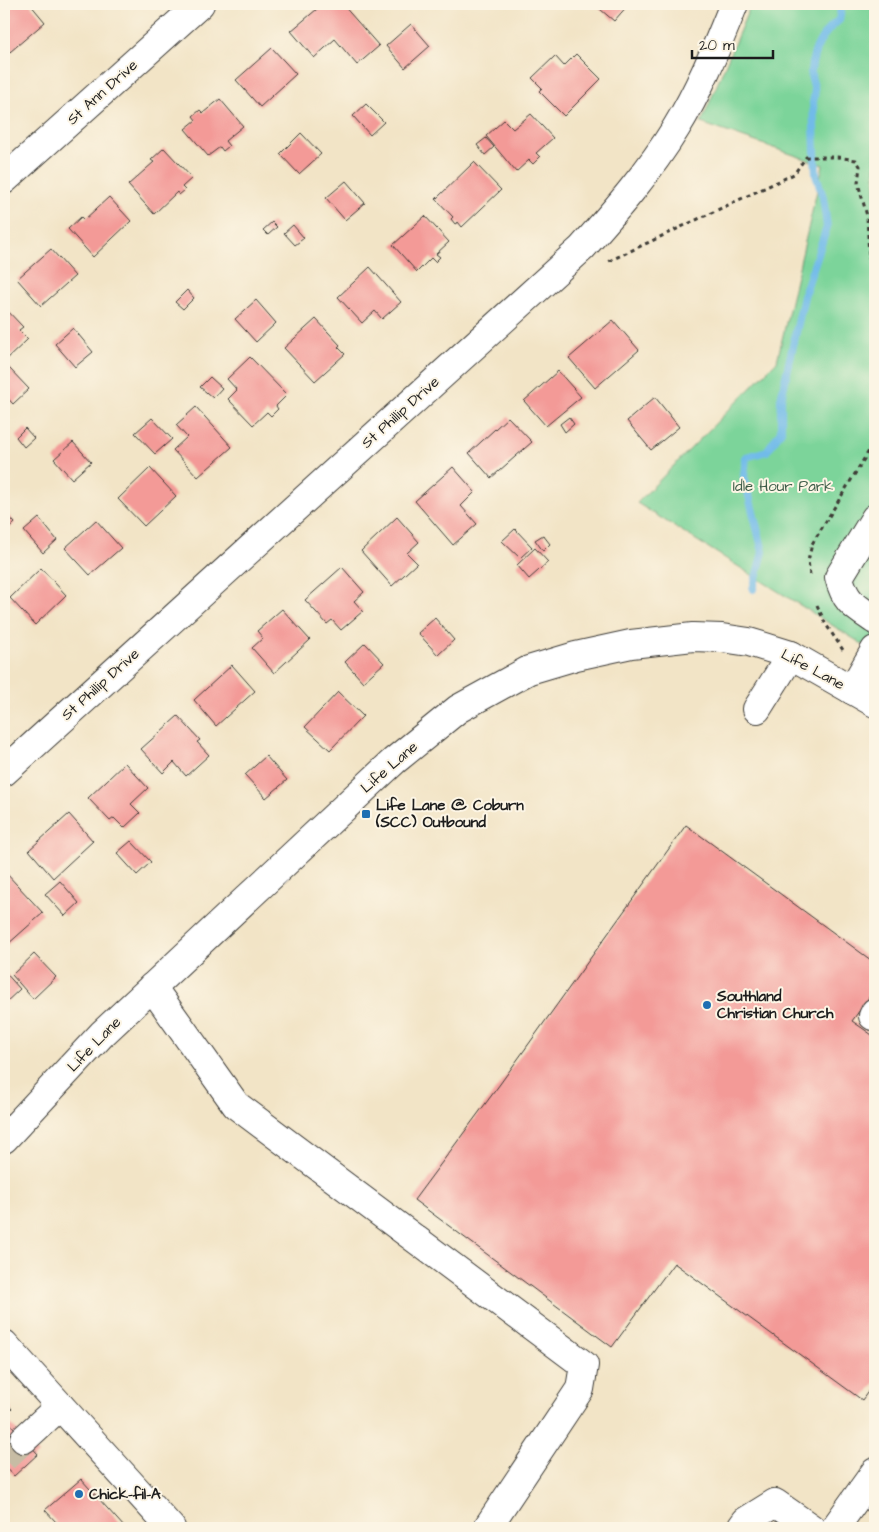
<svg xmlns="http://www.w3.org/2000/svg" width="879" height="1532" font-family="'Architects Daughter',sans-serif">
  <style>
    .green { fill: #7bd49a; stroke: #4c785b }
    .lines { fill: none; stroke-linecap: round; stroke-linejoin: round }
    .stream { stroke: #71bbe9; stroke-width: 8 }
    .building { fill: #f39a97 }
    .minor-tunnel { stroke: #c7bca4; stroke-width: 28; stroke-dasharray: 28 14; stroke-linecap: butt }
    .minor-casing { stroke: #3c3a36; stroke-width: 30 }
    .path { stroke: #3c3a36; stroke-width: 3; stroke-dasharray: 4 4; stroke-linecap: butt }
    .minor { stroke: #fff; stroke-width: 28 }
    .poi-dot { fill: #1f6fb2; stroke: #fcf5e5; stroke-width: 2 }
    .labels { text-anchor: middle; stroke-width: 4; stroke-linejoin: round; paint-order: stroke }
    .street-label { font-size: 15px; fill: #1c1c1c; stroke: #fcf5e5 }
    .park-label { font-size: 15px; fill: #3d5c48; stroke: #fcf5e5 }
    .poi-label { font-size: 15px; font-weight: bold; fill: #1c1c1c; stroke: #fcf5e5; text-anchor: start }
  </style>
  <rect width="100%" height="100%" fill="#fcf5e5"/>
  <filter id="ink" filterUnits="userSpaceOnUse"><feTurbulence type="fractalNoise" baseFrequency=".02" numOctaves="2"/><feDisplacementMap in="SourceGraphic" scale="10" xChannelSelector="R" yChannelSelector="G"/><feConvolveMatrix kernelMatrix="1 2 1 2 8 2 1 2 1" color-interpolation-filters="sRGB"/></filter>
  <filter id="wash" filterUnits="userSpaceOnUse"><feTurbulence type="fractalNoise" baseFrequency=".0096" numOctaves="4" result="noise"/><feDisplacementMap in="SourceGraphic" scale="20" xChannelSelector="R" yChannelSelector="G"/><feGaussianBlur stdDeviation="1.12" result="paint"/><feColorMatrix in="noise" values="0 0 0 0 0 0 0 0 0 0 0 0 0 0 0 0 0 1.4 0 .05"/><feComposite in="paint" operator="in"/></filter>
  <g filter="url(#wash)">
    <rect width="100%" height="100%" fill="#f2e4c6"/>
    <polygon class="green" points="751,4 875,4 875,652 637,503 777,361 823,165 701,123"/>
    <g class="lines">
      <path class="stream" d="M753,589L763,552L744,476L746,457L767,451L781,431V399L805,292L827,227L823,197L816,175L813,102C818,84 810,84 811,71C813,50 823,32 839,20L842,4"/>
    </g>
    <g id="blocks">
      <g class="building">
        <polygon points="10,4 30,4 45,22 10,52 4,45 4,10"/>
        <polygon points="323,4 342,4 379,46 357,65 335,39 314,58 291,31"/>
        <polygon points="362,4 379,4 370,12"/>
        <polygon points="594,4 629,4 614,21"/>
        <polygon points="411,24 430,46 405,68 386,46"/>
        <polygon points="272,48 296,74 260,107 236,80"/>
        <polygon points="576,54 601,79 564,116 539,91 542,88 532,78 555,56 564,66"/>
        <polygon points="220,99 243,126 225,141 229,146 223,151 220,147 208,156 185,129 196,120 193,116 200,110 203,113"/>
        <polygon points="366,104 384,122 370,135 353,116"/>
        <polygon points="531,114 553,138 536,153 540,157 533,164 529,160 516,172 486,136 504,120 513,129"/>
        <polygon points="301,133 321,154 299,174 280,154"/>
        <polygon points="486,138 494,147 485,155 477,145"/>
        <polygon points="164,148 192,178 182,187 185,190 179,195 177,192 154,214 128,185 154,162 151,160"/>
        <polygon points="474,162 501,190 462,227 458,222 455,224 451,219 453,217 436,199"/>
        <polygon points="346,181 365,203 345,220 326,198"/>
        <polygon points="109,197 131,221 93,257 68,229 81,217 84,220"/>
        <polygon points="425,216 449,242 436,254 440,257 435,262 431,258 417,272 393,245"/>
        <polygon points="272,222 277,227 268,235 263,230"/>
        <polygon points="293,225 304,238 295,245 284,233"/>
        <polygon points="51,249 75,276 41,306 17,279"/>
        <polygon points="370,267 401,302 382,319 375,311 362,323 338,297"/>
        <polygon points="187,290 194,298 183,309 175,302"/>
        <polygon points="256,300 276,323 256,342 235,319"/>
        <polygon points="4,307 23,327 19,330 28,339 4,362"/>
        <polygon points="316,319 340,345 338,347 345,354 315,381 284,348"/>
        <polygon points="613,320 639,350 595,388 569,358"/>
        <polygon points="73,328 93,352 75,367 55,344"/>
        <polygon points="250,357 287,395 276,406 278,409 271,416 267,412 253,425 228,399 237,390 227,379"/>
        <polygon points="9,368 29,389 13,404 4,394 4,374"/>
        <polygon points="558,371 581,397 546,426 524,401"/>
        <polygon points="210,377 222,388 213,398 200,387"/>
        <polygon points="655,397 679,427 651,450 627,421"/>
        <polygon points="196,407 232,447 198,477 173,450 187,437 176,425"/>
        <polygon points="508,417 532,442 491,478 469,453"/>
        <polygon points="569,417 574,424 565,432 560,424"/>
        <polygon points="152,418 172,439 155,454 135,433"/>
        <polygon points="25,428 34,438 24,447 16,437"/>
        <polygon points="73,442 91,462 72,479 54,459"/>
        <polygon points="453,467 475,492 461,506 477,524 453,545 415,501"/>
        <polygon points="150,468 176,496 144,526 118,499"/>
        <polygon points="4,511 15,523 4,533"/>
        <polygon points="397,517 419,542 407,553 417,563 392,586 361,551"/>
        <polygon points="39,518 57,540 43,553 24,531"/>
        <polygon points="96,520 121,548 90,575 65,548"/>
        <polygon points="515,529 532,547 520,558 502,541"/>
        <polygon points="543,535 550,544 543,551 535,540"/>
        <polygon points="535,548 548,562 529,579 517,565"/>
        <polygon points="342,567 364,592 354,601 363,611 341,630 332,620 327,624 305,600"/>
        <polygon points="41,568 66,595 35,625 10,598"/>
        <polygon points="282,609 310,640 274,673 252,648 263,638 257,631"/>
        <polygon points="435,618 454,640 438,655 418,633"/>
        <polygon points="365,643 384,663 363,682 345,662"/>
        <polygon points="232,665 255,691 216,726 194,700"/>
        <polygon points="338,692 363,716 330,750 305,727"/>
        <polygon points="178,716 200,740 197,742 209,755 186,776 174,762 163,773 141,749"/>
        <polygon points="266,756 287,780 266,798 245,775"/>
        <polygon points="125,763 148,788 131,804 140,813 124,828 114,818 110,821 88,798"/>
        <polygon points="69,814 93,841 53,878 29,850"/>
        <polygon points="686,825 875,963 875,989 852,1021 875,1037 875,1382 862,1400 674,1263 612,1347 414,1200 500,1084"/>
        <polygon points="131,841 151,862 137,875 117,853"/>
        <polygon points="5,872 43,913 7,945 4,942"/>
        <polygon points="60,881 79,903 65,916 45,894"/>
        <polygon points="34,954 56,977 33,999 12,975"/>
        <polygon points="4,971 20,989 4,1004"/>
        <polygon points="4,1400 12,1409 4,1417 38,1454 14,1476 4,1465"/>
        <polygon points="81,1479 125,1528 48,1528 56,1522 45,1510"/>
      </g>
    </g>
  </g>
  <g filter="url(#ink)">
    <use href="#blocks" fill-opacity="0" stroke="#3c3a36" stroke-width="1"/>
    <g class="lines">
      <polyline class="minor-tunnel" points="4,1458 24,1439"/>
      <g class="minor-casing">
        <g id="minor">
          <polyline points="4,180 200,4"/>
          <path d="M875,518L839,577C845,602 854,606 875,620"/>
          <polyline points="852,690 875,650"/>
          <polyline points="757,709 791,655"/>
          <path d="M4,772L582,248C616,210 649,172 676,128C700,89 717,46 734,4"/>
          <polyline points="152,987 236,1105 584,1365 580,1389 487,1528"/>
          <polyline points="873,1016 875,1012"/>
          <polyline points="4,1139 102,1034 394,761 458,709 529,670 576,656 631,644 693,637 722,638 749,642 791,655 875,703"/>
          <polyline points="4,1344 171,1528"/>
          <polyline points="24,1439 60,1406"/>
          <polyline points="741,1528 746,1521 775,1503 811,1528"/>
          <polyline points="835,1528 875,1472"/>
        </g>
      </g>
      <g class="path">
        <polyline points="609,261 794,174 806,157 837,157 856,160 860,166 858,183 867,216 869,258 875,271"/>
        <polyline points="810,575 808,561 812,544 875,441"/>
        <polyline points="817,605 825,623 843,650"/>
      </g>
      <use href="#minor" class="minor"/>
    </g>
  </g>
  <g class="poi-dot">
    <rect x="361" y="809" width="10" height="10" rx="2.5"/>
    <circle cx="707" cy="1005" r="5"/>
    <circle cx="79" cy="1494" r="5"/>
  </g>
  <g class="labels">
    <g class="street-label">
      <text transform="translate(102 92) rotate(-42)" y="5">St Ann Drive</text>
      <text transform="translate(400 412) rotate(-42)" y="5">St Phillip Drive</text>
      <text transform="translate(813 669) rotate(28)" y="5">Life Lane</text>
      <text transform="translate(100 684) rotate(-42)" y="5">St Phillip Drive</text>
      <text transform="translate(389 767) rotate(-41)" y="5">Life Lane</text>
      <text transform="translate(94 1044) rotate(-46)" y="5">Life Lane</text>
    </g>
    <g class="park-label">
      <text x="783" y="491">Idle Hour Park</text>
    </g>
    <g class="poi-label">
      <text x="376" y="810">Life Lane @ Coburn<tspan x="376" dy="17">(SCC) Outbound</tspan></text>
      <text x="717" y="1001">Southland<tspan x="717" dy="17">Christian Church</tspan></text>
      <text x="89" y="1499">Chick-fil-A</text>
    </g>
  </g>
  <rect width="879" height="1532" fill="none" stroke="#fcf5e5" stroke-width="20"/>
  <path d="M692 50v8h81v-8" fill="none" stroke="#1c1c1c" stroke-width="2.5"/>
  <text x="699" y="50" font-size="15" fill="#1c1c1c" stroke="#fcf5e5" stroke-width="4" paint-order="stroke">20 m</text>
</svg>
